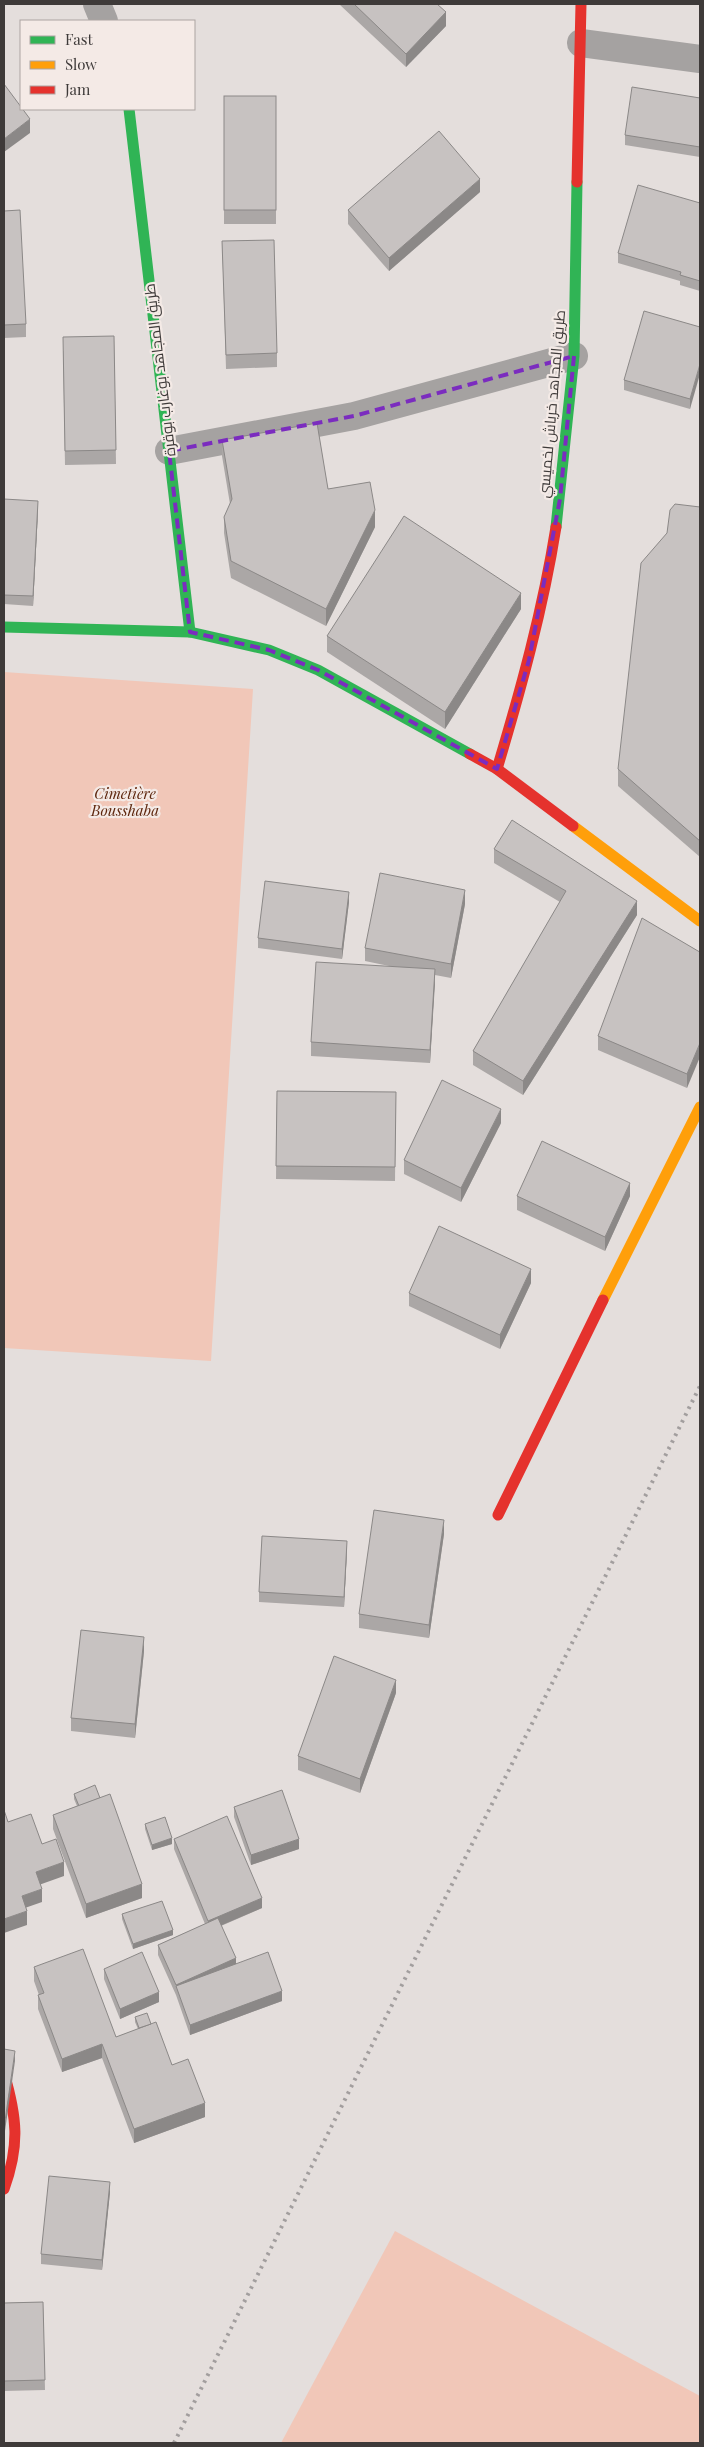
<svg xmlns="http://www.w3.org/2000/svg" width="704" height="2447" font-family="'Playfair Display',Cairo,serif">
  <style>
    .green { fill: #f1c7b8 }
    .lines { fill: none; stroke-linecap: round; stroke-linejoin: round }
    .street { stroke: #a5a2a1; stroke-width: 28 }
    .fast { stroke: #30b455; stroke-width: 11 }
    .slow { stroke: #ff9f0a; stroke-width: 11 }
    .jam { stroke: #e5322d; stroke-width: 11 }
    .rail { stroke: #a29e9e; stroke-width: 4; stroke-dasharray: 2.5 5; stroke-linecap: butt }
    .wall { fill: #aba7a6 }
    .shaded-wall { fill: #8b8887 }
    .building { fill: #c7c2c1; stroke: #8b8887 }
    .marked { fill: none; stroke: #7b2cbf; stroke-width: 4; stroke-dasharray: 10 6; stroke-linejoin: round }
    .labels { text-anchor: middle; stroke-width: 4.5; stroke-linejoin: round; paint-order: stroke }
    .street-label { font-size: 15px; fill: #3e3a39; stroke: #f4eae6 }
    .park-label { font-size: 15px; font-style: italic; fill: #5e270e; stroke: #f4eae6 }
  </style>
  <rect width="100%" height="100%" fill="#e4dedc"/>
  <g class="green">
    <polygon points="4,672 253,689 211,1361 4,1348"/>
    <polygon points="395,2231 700,2396 700,2443 281,2443"/>
  </g>
  <g class="lines">
    <g class="street">
      <polyline points="97,4 104,21"/>
      <polyline points="581,43 700,59"/>
      <polyline points="169,451 354,416 574,356"/>
    </g>
    <g class="fast">
      <polyline points="129,109 190,632"/>
      <polyline points="556,527 574,356 577,182"/>
      <polyline points="4,627 190,632 269,650 318,670 470,754"/>
    </g>
    <g class="slow">
      <polyline points="573,826 700,921"/>
      <polyline points="603,1300 700,1107"/>
    </g>
    <g class="jam">
      <polyline points="577,182 581,4"/>
      <polyline points="470,754 497,769 573,826"/>
      <path d="M497,769C521,689 543,609 556,527"/>
      <polyline points="498,1515 603,1300"/>
      <path d="M4,2073C17,2117 20,2145 4,2189"/>
    </g>
    <polyline class="rail" points="174,2443 700,1386"/>
  </g>
  <g class="wall">
    <polygon points="339,4 437,4 446,26 406,67"/>
    <rect x="224" y="96" width="52" height="128"/>
    <polygon points="700,98 700,157 625,145 625,135"/>
    <polygon points="480,192 389,271 348,224 348,210"/>
    <polygon points="700,203 700,291 680,285 680,281 618,263 618,253"/>
    <polygon points="4,211 26,324 26,337 4,338"/>
    <polygon points="222,241 277,353 277,367 226,369"/>
    <polygon points="700,327 690,409 624,390 624,380"/>
    <polygon points="114,336 116,464 65,465 63,351"/>
    <polygon points="222,440 328,489 375,527 326,626 231,578 224,533 224,517 230,504 222,456"/>
    <polygon points="4,499 38,511 33,606 4,604"/>
    <polygon points="700,507 700,857 618,786 618,769"/>
    <polygon points="521,609 445,729 327,652 327,636"/>
    <polygon points="494,849 637,915 523,1095 473,1065 473,1051 560,902 494,863"/>
    <polygon points="349,902 342,959 258,948 258,938"/>
    <polygon points="465,904 451,978 435,975 430,1063 311,1056 311,1042 394,967 365,961 365,948"/>
    <polygon points="698,951 687,1088 598,1050 598,1036"/>
    <polygon points="277,1091 396,1092 395,1181 276,1179"/>
    <polygon points="501,1123 461,1202 404,1174 404,1160"/>
    <polygon points="517,1196 630,1196 605,1251 517,1210"/>
    <polygon points="531,1283 500,1349 409,1306 409,1293"/>
    <polygon points="444,1534 429,1638 359,1628 359,1614"/>
    <polygon points="347,1551 344,1607 259,1602 259,1592"/>
    <polygon points="144,1651 135,1738 71,1731 71,1718"/>
    <polygon points="396,1693 360,1793 298,1770 298,1756"/>
    <polygon points="74,1794 142,1898 86,1918 53,1829 53,1815 77,1806 74,1799"/>
    <polygon points="234,1807 299,1849 251,1865 234,1817"/>
    <polygon points="145,1824 172,1844 152,1850 145,1829"/>
    <polygon points="174,1839 262,1908 221,1926 236,1964 282,2001 190,2035 176,1995 158,1955 158,1945 205,1924 174,1849"/>
    <polygon points="122,1914 173,1935 133,1949 122,1919"/>
    <polygon points="34,1967 116,2037 138,2029 135,2022 135,2017 151,2024 172,2065 205,2117 134,2143 102,2058 62,2072 38,2009 38,1995 39,1995 34,1981"/>
    <polygon points="104,1969 159,2002 120,2019 104,1979"/>
    <polygon points="110,2192 102,2270 41,2264 41,2254"/>
    <polygon points="43,2302 45,2390 4,2391 4,2303"/>
  </g>
  <g class="shaded-wall">
    <polygon points="446,12 446,26 406,67 406,54"/>
    <polygon points="30,119 30,133 4,152 4,139"/>
    <polygon points="480,179 480,192 389,271 389,258"/>
    <polygon points="700,364 700,374 690,409 690,399"/>
    <polygon points="38,501 38,511 33,606 33,596"/>
    <polygon points="375,510 375,527 326,626 326,609"/>
    <polygon points="521,593 521,609 445,729 445,712"/>
    <polygon points="465,890 465,904 451,978 451,964"/>
    <polygon points="349,892 349,902 342,959 342,949"/>
    <polygon points="637,901 637,915 523,1095 523,1081"/>
    <polygon points="435,969 435,983 430,1063 430,1050"/>
    <polygon points="700,1043 700,1057 687,1088 687,1074"/>
    <polygon points="501,1109 501,1123 461,1202 461,1188"/>
    <polygon points="630,1183 630,1196 605,1251 605,1237"/>
    <polygon points="531,1269 531,1283 500,1349 500,1335"/>
    <polygon points="444,1520 444,1534 429,1638 429,1625"/>
    <polygon points="347,1541 347,1551 344,1607 344,1597"/>
    <polygon points="144,1637 144,1651 135,1738 135,1724"/>
    <polygon points="396,1680 396,1693 360,1793 360,1779"/>
    <polygon points="172,1838 172,1844 152,1850 152,1845"/>
    <polygon points="299,1839 299,1849 251,1865 251,1855"/>
    <polygon points="64,1862 64,1876 36,1886 36,1872"/>
    <polygon points="142,1884 142,1898 86,1918 86,1904"/>
    <polygon points="42,1889 42,1902 22,1909 22,1896"/>
    <polygon points="262,1898 262,1908 208,1931 208,1921"/>
    <polygon points="27,1911 27,1925 4,1933 4,1919"/>
    <polygon points="173,1930 173,1935 133,1949 133,1944"/>
    <polygon points="236,1958 236,1968 176,1986 176,1985"/>
    <polygon points="282,1991 282,2001 190,2035 190,2025"/>
    <polygon points="159,1992 159,2002 120,2019 120,2009"/>
    <polygon points="102,2044 102,2058 62,2072 62,2059"/>
    <polygon points="15,2051 15,2061 4,2138 4,2128"/>
    <polygon points="205,2103 205,2117 134,2143 134,2129"/>
    <polygon points="110,2182 110,2192 102,2270 102,2260"/>
  </g>
  <g class="building">
    <polygon points="354,4 437,4 446,12 406,54"/>
    <polygon points="4,84 30,119 4,139"/>
    <polygon points="632,87 700,98 700,147 625,135"/>
    <rect x="224" y="96" width="52" height="114"/>
    <polygon points="439,131 480,179 389,258 348,210"/>
    <polygon points="638,185 700,203 700,281 680,275 681,272 618,253"/>
    <polygon points="20,210 26,324 4,325 4,211"/>
    <polygon points="274,240 277,353 226,355 222,241"/>
    <polygon points="644,311 700,327 700,364 690,399 624,380"/>
    <polygon points="114,336 116,450 65,451 63,337"/>
    <polygon points="317,423 328,489 370,482 375,510 326,609 231,561 224,517 232,499 222,440"/>
    <polygon points="4,499 38,501 33,596 4,595"/>
    <polygon points="675,504 700,507 700,841 618,769 641,563 667,533 670,510"/>
    <polygon points="404,516 521,593 445,712 327,636"/>
    <polygon points="512,820 637,901 523,1081 473,1051 566,891 494,849"/>
    <polygon points="380,873 465,890 451,964 365,948"/>
    <polygon points="265,881 349,892 342,949 258,938"/>
    <polygon points="642,918 698,951 700,952 700,1043 687,1074 598,1036"/>
    <polygon points="316,962 435,969 430,1050 311,1042"/>
    <polygon points="442,1080 501,1109 461,1188 404,1160"/>
    <polygon points="277,1091 396,1092 395,1167 276,1166"/>
    <polygon points="542,1141 630,1183 605,1237 517,1196"/>
    <polygon points="439,1226 531,1269 500,1335 409,1293"/>
    <polygon points="374,1510 444,1520 429,1625 359,1614"/>
    <polygon points="262,1536 347,1541 344,1597 259,1592"/>
    <polygon points="81,1630 144,1637 135,1724 71,1718"/>
    <polygon points="334,1656 396,1680 360,1779 298,1756"/>
    <polygon points="95,1785 100,1798 79,1806 74,1794"/>
    <polygon points="282,1790 299,1839 251,1855 234,1807"/>
    <polygon points="110,1794 142,1884 86,1904 53,1815"/>
    <polygon points="4,1810 8,1822 31,1814 42,1844 56,1839 64,1862 36,1872 42,1889 22,1896 27,1911 4,1919"/>
    <polygon points="227,1816 262,1898 208,1921 174,1839"/>
    <polygon points="165,1817 172,1838 152,1845 145,1824"/>
    <polygon points="162,1901 173,1930 133,1944 122,1914"/>
    <polygon points="218,1918 236,1958 176,1985 158,1945"/>
    <polygon points="83,1949 116,2037 156,2022 172,2065 188,2059 205,2103 134,2129 102,2044 62,2059 38,1995 44,1993 34,1967"/>
    <polygon points="142,1952 159,1992 120,2009 104,1969"/>
    <polygon points="268,1952 282,1991 190,2025 176,1986"/>
    <polygon points="147,2013 151,2024 139,2028 135,2017"/>
    <polygon points="4,2049 15,2051 4,2128"/>
    <polygon points="49,2176 110,2182 102,2260 41,2254"/>
    <polygon points="43,2302 45,2380 4,2381 4,2303"/>
  </g>
  <path class="marked" d="M574,356L560,499L529,660L497,769L318,670L269,650L190,632L169,451L354,416Z"/>
  <g class="labels">
    <g class="street-label">
      <text transform="translate(160 370) rotate(-97)" y="5">طريق المجاهد بوغارب بوقرة</text>
      <text transform="translate(552 404) rotate(-85)" y="5">طريق المجاهد خرباش لخميسي</text>
    </g>
    <g class="park-label">
      <text x="125" y="799">Cimetière<tspan x="125" dy="17">Bousshaba</tspan></text>
    </g>
  </g>
  <rect width="704" height="2447" fill="none" stroke="#3e3a39" stroke-width="10"/>
  <rect x="20" y="20" width="175" height="90" fill="#f4eae6" stroke="#aba4a1"/>
  <rect x="30" y="36" width="25" height="8" fill="#30b455" stroke="#aba4a1"/>
  <text x="65" y="45" font-size="15" fill="#3e3a39">Fast</text>
  <rect x="30" y="61" width="25" height="8" fill="#ff9f0a" stroke="#aba4a1"/>
  <text x="65" y="70" font-size="15" fill="#3e3a39">Slow</text>
  <rect x="30" y="86" width="25" height="8" fill="#e5322d" stroke="#aba4a1"/>
  <text x="65" y="95" font-size="15" fill="#3e3a39">Jam</text>
</svg>
